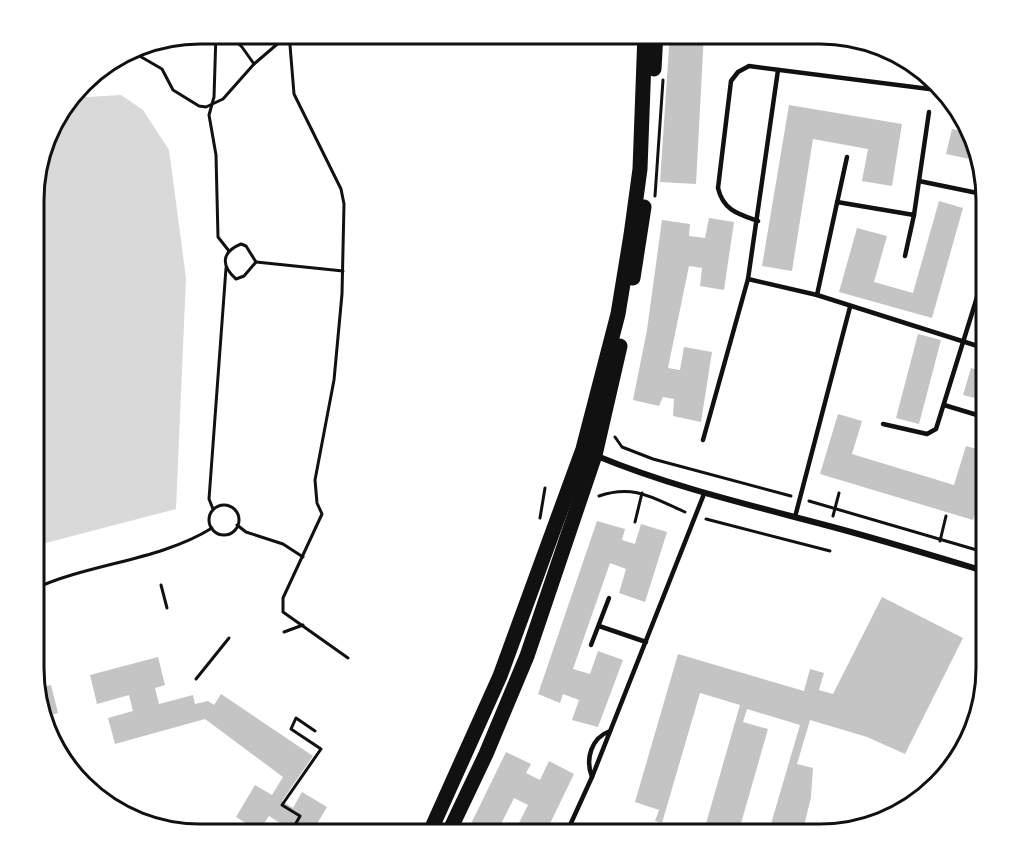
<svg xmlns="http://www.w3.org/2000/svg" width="1020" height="867" font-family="Roboto,sans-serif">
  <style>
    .water { fill: #d9d9d9 }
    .building { fill: #c4c4c4 }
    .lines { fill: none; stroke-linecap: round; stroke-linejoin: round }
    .path { stroke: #111; stroke-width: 3 }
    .service { stroke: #111; stroke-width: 4.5 }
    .minor { stroke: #111; stroke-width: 6 }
    .primary { stroke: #111; stroke-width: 15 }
    .rim { fill: none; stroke: #111; stroke-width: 3 }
  </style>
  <rect width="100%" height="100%" fill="#fff"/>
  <polygon class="water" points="121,95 143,110 169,150 186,278 176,509 34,546 34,177 55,117 70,98"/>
  <g class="building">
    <polygon points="670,33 704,33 696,184 660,182"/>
    <polygon points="791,33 821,33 820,41 790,44"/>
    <polygon points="832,33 865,42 865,45 832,42"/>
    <polygon points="789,105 902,124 892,186 862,181 868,149 813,139 792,271 762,266"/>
    <polygon points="952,129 972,133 979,161 946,154"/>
    <polygon points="939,201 963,208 932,318 839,292 857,228 887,236 874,282 913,293"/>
    <polygon points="709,218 734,222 724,290 700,286 702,268 689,266 668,368 680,370 684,347 712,352 701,422 673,416 674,399 663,397 659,406 633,400 647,330 662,220 690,224 689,236 705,238"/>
    <polygon points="918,334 941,340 919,424 896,418"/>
    <polygon points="971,368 987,373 987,401 963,395"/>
    <polygon points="838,414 862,421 852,454 954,485 966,446 987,452 987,474 973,520 820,474"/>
    <polygon points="597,521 625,529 622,540 635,544 641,524 667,532 645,602 619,593 626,569 610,563 573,669 590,674 598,651 623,660 598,727 572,720 579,700 563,694 560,703 538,694"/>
    <polygon points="882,597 963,638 905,754 867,737 810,720 797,764 813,768 811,797 804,826 801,834 768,834 800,725 747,709 743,722 768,729 738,834 703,834 740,705 700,693 662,823 655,821 659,810 635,802 678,654 804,691 810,669 824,673 819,690 833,694"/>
    <polygon points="158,657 165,685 155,688 159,704 193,695 195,704 208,701 214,705 221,694 313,756 282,801 293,808 302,792 327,807 311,834 277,834 283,825 269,816 259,831 236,817 255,785 272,795 283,777 205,719 115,744 108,718 133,711 129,695 97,704 90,675"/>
    <polygon points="51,685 58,713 44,717 36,689"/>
    <polygon points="53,730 59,753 48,732"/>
    <polygon points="506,752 531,764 526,773 540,780 549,761 574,774 545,834 529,834 517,827 528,805 514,798 496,834 466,834"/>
  </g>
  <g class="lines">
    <g class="path">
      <polyline points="216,33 214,97 209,115 216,155 218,237 229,251"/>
      <polyline points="228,33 242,47 254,64"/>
      <polyline points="289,33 294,94 341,189 344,204 342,294 334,380 315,480 317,503 322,514 283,598 283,612 348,658"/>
      <polyline points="131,51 162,69 173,90 199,106 206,107 223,99 254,64 289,34"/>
      <polyline points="655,196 663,80"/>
      <path d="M241,244L246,246L256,262L244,276L236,279C221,266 221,252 241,244Z"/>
      <polyline points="256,262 343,271"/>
      <polyline points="615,437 622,447 653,459 791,496"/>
      <path d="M599,496C634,484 653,498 685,512"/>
      <polyline points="809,501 987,553"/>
      <circle cx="224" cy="520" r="15"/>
      <polyline points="213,509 209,499 226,268"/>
      <polyline points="833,516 839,493"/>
      <polyline points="540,518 545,488"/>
      <polyline points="706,519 830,551"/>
      <polyline points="635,522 642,493"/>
      <polyline points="237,525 246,532 283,544 303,557"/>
      <polyline points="940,541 946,516"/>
      <polyline points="161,585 167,608"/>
      <path d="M34,589C90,563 159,561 212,528"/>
      <polyline points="981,592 987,594"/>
      <polyline points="284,632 303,625"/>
      <polyline points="196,679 229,638"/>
      <polyline points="290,834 300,816 282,805 321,749 291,729 296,718 315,731"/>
    </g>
    <g class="service">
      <polyline points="919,181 987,195"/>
      <polyline points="837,202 914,215 929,112"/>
      <path d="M758,221C738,214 723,210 718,188L731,81L738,72L749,66L945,91"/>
      <polyline points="905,256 914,215"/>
      <polyline points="748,279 817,295 987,349"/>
      <polyline points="817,295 847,157"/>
      <polyline points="944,405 987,418"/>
      <polyline points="883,424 927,434 936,429 978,294"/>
      <polyline points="703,440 748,279 778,70"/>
      <polyline points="795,517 850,307"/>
      <polyline points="599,626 646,642"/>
      <polyline points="985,631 987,632"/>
      <polyline points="591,645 609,598"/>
      <path d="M592,777C585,759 591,738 610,731"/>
      <polyline points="944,777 977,715"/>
      <polyline points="566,834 592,777 704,494"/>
    </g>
    <path class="minor" d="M597,456C672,487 750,505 829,526C882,540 934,556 987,572"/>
    <g class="primary">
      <polyline points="654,69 656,33"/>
      <polyline points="633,278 644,207"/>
      <polyline points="429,834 500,676 583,449 618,314 631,235 640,169 645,33"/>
      <polyline points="448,834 486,754 527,656 595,455 620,346"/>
    </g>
  </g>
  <path d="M0 0H1020V867H0ZM200 44H820A156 156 0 0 1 976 200V668A156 156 0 0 1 820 824H200A156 156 0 0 1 44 668V200A156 156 0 0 1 200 44Z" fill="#fff" fill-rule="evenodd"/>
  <path class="rim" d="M200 44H820A156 156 0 0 1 976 200V668A156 156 0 0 1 820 824H200A156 156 0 0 1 44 668V200A156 156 0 0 1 200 44Z"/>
</svg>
